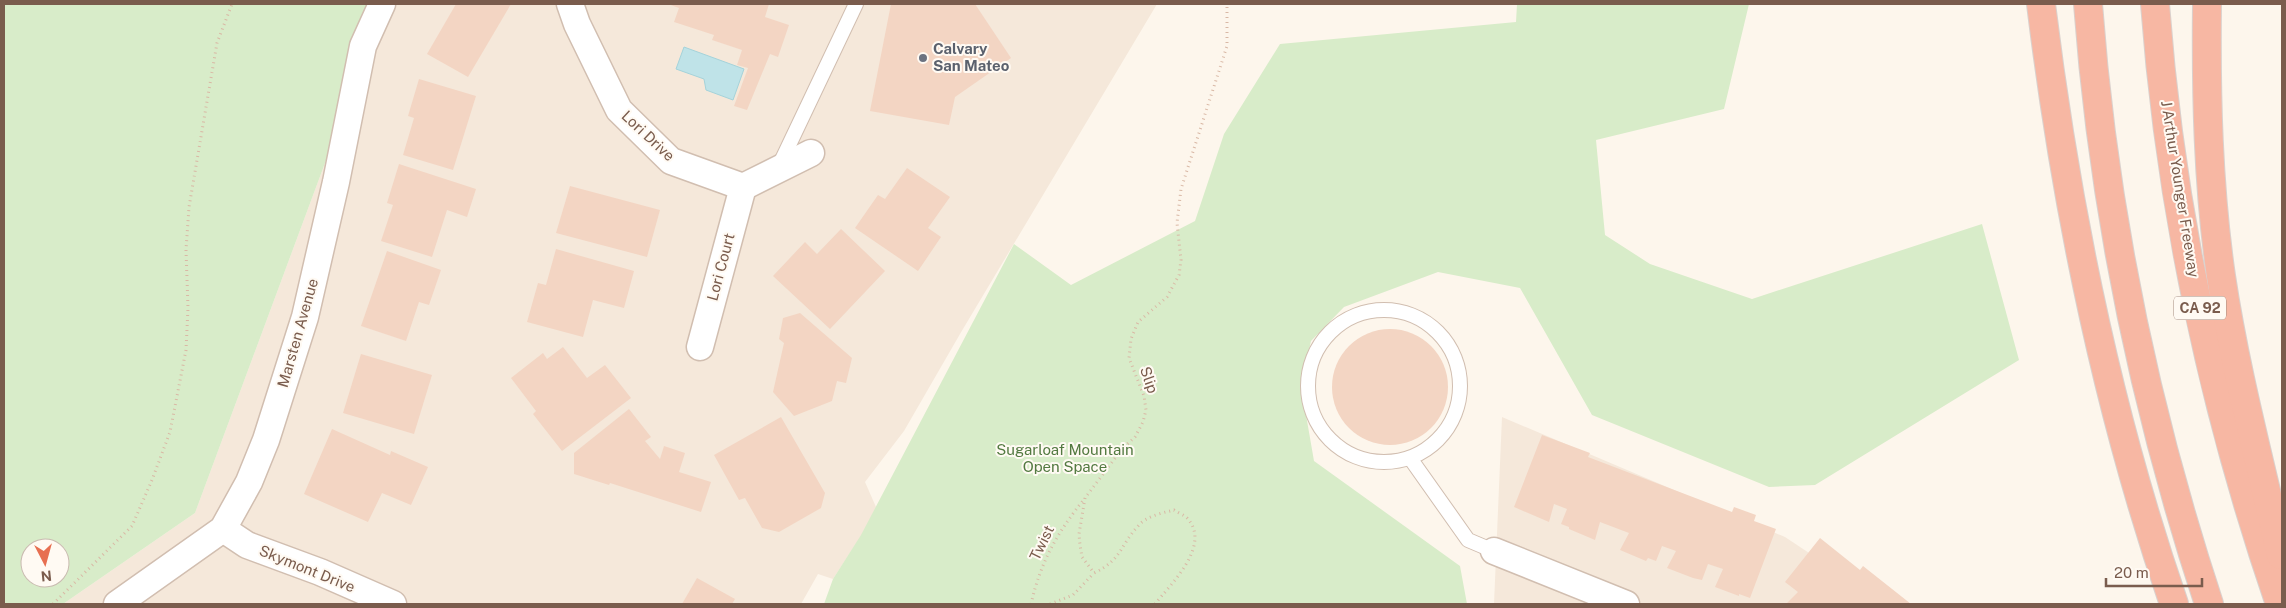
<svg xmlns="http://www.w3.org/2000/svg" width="2286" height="608" font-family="'Public Sans',sans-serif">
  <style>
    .residential { fill: #f5e8da }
    .green { fill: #d8ecc9; fill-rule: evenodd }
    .water { fill: #bfe3e8; stroke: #a5d3da }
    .building { fill: #f3d5c3 }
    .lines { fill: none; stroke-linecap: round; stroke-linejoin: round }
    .service-casing { stroke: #d1beb0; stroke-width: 16 }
    .minor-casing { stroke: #d1beb0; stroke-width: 29 }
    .motorway-casing { stroke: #dad1cd; stroke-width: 30 }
    .path { stroke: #d9b8a5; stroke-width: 3; stroke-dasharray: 1 4; stroke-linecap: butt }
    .service { stroke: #fff; stroke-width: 14 }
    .minor { stroke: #fff; stroke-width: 26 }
    .motorway { stroke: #f7b7a3; stroke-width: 28 }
    .worship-dot { fill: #6b7280; stroke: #fffaf3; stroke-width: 2 }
    .labels { text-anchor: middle; stroke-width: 4; stroke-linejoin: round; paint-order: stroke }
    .shield { fill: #fffaf3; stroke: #a28b7f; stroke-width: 1 }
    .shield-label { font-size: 14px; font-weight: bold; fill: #7a5c4d }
    .worship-label { font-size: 15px; font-weight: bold; fill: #5b616d; stroke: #fffaf3; text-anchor: start }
    .street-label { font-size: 15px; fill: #7a5c4d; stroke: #fffaf3 }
    .park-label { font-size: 15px; fill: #537a41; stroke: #fffaf3 }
  </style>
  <rect width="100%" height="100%" fill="#fdf6ec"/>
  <g class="residential">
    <polygon points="388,4 1157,4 960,334 904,431 865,482 876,507 869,524 833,579 818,574 801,604 63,604 195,513 380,15"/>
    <polygon points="1502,417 1785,537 1886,604 1494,604"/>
  </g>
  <g class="green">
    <path d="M4,4H388L380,15L195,513L63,604H4ZM30,548H60V578H30Z"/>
    <polygon points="1517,4 1749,4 1724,109 1596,140 1605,235 1650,264 1752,299 1982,224 2019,360 1815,485 1769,487 1592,415 1520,288 1438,272 1344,307 1311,341 1301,386 1314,461 1460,566 1467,604 824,604 833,579 861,535 1014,244 1071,285 1195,221 1224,134 1280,44 1516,22"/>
  </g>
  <polygon class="water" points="684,47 744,69 733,100 706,90 704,79 676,69"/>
  <g class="building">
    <polygon points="456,4 511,4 468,77 427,54"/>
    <polygon points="668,4 769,4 765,17 789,25 778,57 770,54 747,110 734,106 748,68 737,65 742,50 712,40 714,35 674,22 679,8"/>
    <polygon points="891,4 975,4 1011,58 955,97 949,125 870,111"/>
    <polygon points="419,79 476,96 453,170 403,155 414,118 408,116"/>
    <polygon points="399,164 476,189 467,217 447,210 432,257 381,241 393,205 387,203"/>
    <polygon points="907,168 950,197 928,228 941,237 918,271 855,228 878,195 885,199"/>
    <polygon points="570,186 660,210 647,257 556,233"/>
    <polygon points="841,229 885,271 830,329 773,276 805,242 817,254"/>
    <polygon points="556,249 634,271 624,308 593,300 583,337 527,322 538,283 546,285"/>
    <polygon points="387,251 441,270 429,305 419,302 406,341 361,326"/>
    <polygon points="800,313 852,358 846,383 837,381 832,401 794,416 773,392 784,343 779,339 783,318"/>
    <circle cx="1390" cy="387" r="58"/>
    <polygon points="563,347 587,378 605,365 631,398 562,451 533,414 536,411 511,378 543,353 547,359"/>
    <polygon points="361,354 432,375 414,434 343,413"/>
    <polygon points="629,409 651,437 645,441 660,459 664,446 685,453 679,472 711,482 701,512 610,483 609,485 574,474 574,453"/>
    <polygon points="781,417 825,493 821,508 779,532 762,528 745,498 739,500 714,455"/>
    <polygon points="332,429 390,455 391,451 428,467 411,505 382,493 368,522 304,494"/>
    <polygon points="1542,435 1590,453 1588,457 1732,512 1734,507 1756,515 1754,521 1776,529 1750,598 1739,594 1739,596 1715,587 1723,569 1708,564 1702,580 1693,578 1667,568 1676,551 1662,546 1656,561 1648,558 1646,561 1620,550 1629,533 1600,522 1595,540 1569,529 1569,527 1561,524 1567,509 1554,504 1549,522 1514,507"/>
    <polygon points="1820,538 1860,570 1863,566 1911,604 1786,604 1798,592 1785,582"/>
    <polygon points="697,578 735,599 732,604 682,604"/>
  </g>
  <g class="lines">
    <g class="service-casing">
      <g id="service">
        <polyline points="779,166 856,4"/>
        <circle cx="1384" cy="386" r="76"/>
        <polyline points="1410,458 1468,540 1494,551"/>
      </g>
    </g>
    <g class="minor-casing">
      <g id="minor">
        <polyline points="570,4 577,24 619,110 671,161 743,187 811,153"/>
        <polyline points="700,347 743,187"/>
        <polyline points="223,529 247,545 320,572 393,604"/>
        <polyline points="1494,551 1626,604"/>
        <polyline points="117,604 223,529 249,482 266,440 305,317 336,182 363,46 382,4"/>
      </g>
    </g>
    <g class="motorway-casing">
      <g id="motorway">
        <path d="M2041,4C2066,207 2107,410 2174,604"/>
        <path d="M2088,4C2103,208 2145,410 2209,604"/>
        <path d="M2155,4C2170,207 2214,412 2280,604"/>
        <path d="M2207,4C2206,95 2208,186 2221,276C2235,370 2260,462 2281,555"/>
      </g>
    </g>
    <g class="path">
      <polyline points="53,604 132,526 152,480 170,432 186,350 188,308 186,250 189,207 217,43 232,4"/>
      <path d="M1031,604C1041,561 1057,533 1085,498"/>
      <polyline points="1050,604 1073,595 1094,573"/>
      <path d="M1155,604C1171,584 1211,546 1188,519C1185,515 1178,513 1174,510C1162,513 1147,516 1139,525C1120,545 1122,560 1094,573L1082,557L1080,545L1079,534L1085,498L1122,449L1135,437L1143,422L1146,410L1144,396L1129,358L1131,339L1138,322L1167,297L1179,275L1181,260L1177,223L1181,189L1227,46V4"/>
    </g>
    <use href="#service" class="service"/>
    <use href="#minor" class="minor"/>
    <use href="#motorway" class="motorway"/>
  </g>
  <circle class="worship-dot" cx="923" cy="58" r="5"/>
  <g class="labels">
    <rect class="shield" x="2174" y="296.5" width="52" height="23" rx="4"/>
    <g class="shield-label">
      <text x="2200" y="313">CA 92</text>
    </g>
    <g class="worship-label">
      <text x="933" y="54">Calvary<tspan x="933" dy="17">San Mateo</tspan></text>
    </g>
    <g class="street-label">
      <text transform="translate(648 136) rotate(43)" y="5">Lori Drive</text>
      <text transform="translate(2180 189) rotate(81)" y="5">J Arthur Younger Freeway</text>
      <text transform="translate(721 267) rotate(-75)" y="5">Lori Court</text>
      <text transform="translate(298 333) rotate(-74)" y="5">Marsten Avenue</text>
      <text transform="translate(1149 380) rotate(71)" y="5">Slip</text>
      <text transform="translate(1042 543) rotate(-64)" y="5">Twist</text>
      <text transform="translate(307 569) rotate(22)" y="5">Skymont Drive</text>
    </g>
    <g class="park-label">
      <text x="1065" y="455">Sugarloaf Mountain<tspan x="1065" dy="17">Open Space</tspan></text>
    </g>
  </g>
  <rect width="2286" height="608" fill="none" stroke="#7a5c4d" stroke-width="10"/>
  <g transform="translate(45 563) rotate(174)"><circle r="24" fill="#fffaf3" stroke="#cabbb1"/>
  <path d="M0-4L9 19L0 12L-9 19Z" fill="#e76f51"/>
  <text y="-8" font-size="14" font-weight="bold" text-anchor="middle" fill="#7a5c4d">N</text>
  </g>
  <path d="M2106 578v8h96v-8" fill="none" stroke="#7a5c4d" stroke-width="2.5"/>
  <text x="2114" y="578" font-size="15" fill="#7a5c4d" stroke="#fffaf3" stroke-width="4" paint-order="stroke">20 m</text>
</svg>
